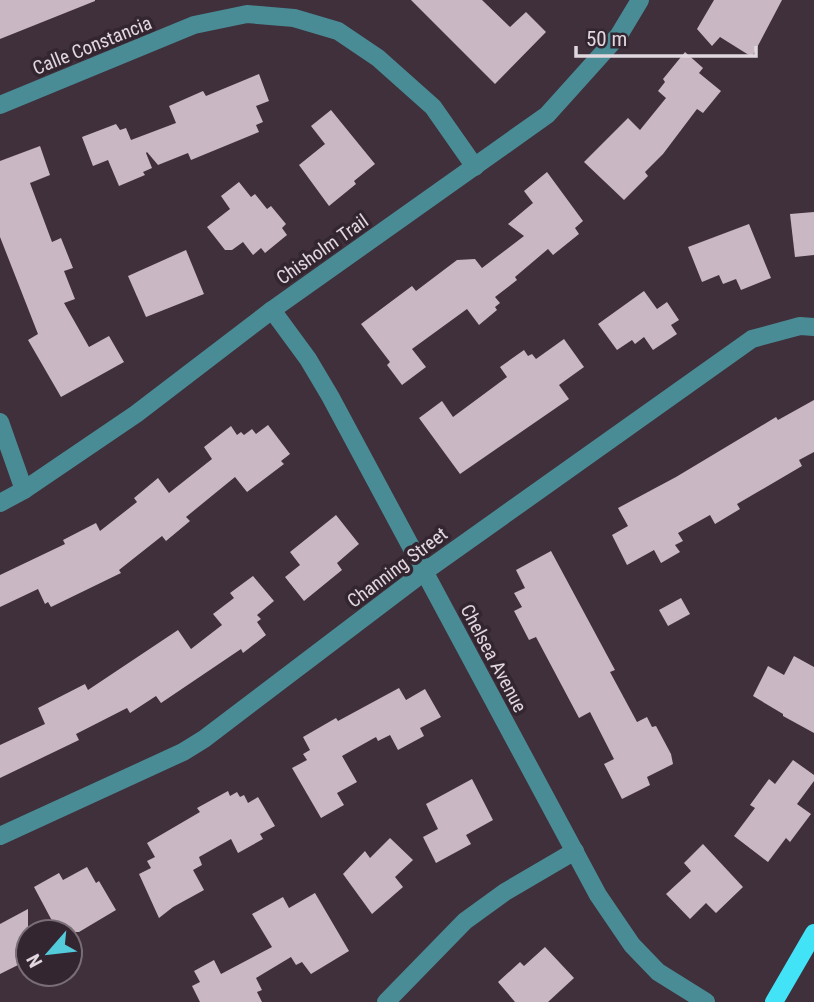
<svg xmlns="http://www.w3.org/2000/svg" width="814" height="1002" font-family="'Roboto Condensed',sans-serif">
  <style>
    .building { fill: #cab7c4 }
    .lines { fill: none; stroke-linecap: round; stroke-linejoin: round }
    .minor { stroke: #4a8c96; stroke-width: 18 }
    .major { stroke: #43e3f7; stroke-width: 18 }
    .labels { text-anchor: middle; stroke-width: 7; stroke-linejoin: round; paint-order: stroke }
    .street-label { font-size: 19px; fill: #e1d7de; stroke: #342631 }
  </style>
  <rect width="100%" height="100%" fill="#3f303b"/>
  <g class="building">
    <polygon points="0,0 95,0 95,1 0,39"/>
    <polygon points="411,0 482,0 510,27 526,12 546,32 495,84"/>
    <polygon points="714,0 782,0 752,57 720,37 712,46 697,29"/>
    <polygon points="685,52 703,68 699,73 721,91 703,113 697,109 663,154 645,172 648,176 624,200 584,162 628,118 640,130 666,98 658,91 665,82 663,79"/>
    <polygon points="259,74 269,101 256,106 263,122 256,125 259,132 191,160 188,153 158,165 147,152 146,153 152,168 143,172 145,175 119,186 108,160 93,166 82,137 116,124 120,130 126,128 131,140 176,123 169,106 203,91 206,96"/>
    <polygon points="331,110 375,164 354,181 356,184 329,206 299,165 325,144 311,126"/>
    <polygon points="40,146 50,175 30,183 52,242 61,238 73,268 64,271 75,299 64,303 89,347 109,336 124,362 61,397 28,340 38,334 0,237 0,161"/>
    <polygon points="547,172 583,221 575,228 579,234 553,255 548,249 515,277 517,280 495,297 500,303 495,307 497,310 479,325 467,309 412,349 426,367 402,385 387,365 390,362 361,324 412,286 416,291 457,260 475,259 482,268 524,236 508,224 533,203 524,191"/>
    <polygon points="239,182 251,197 255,194 267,209 271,206 286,224 282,228 287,235 265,253 261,248 253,255 243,242 232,250 225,250 207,227 230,209 221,196"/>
    <polygon points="814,212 814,255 795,257 790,214"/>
    <polygon points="749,224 771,278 741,290 736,279 723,284 719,275 702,282 688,247"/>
    <polygon points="186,250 204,294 146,317 128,276"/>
    <polygon points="644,291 657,309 667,302 679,320 671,325 677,334 653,350 644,337 635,344 632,340 617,350 598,324"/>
    <polygon points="564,339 584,367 559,385 569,399 460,474 419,418 442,401 453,417 507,377 500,367 524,350 528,356 532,354 536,359"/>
    <polygon points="814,400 814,452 799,460 802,466 737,504 740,509 715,524 710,515 678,533 683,541 675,545 680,552 661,563 654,550 627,565 612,535 628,526 618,508 676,477 776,417 778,420"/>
    <polygon points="268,425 290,454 281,461 284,464 247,492 235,477 186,517 190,521 166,541 162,536 119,570 121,573 51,607 48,602 45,604 38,589 0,607 0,575 65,544 63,540 96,523 100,531 137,502 134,498 158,478 169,493 212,459 204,447 231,426 237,435 241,432 244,435 252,429 256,434"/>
    <polygon points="336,515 359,544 337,563 342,570 304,601 285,577 300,565 290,552"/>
    <polygon points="551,551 615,670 610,672 637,722 647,717 652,727 656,726 671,754 673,764 647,777 650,785 622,799 604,764 614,759 590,712 579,718 536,637 529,640 514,611 522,607 514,593 525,588 516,570"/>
    <polygon points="253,576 274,601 257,615 261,619 257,622 266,635 243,653 241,649 161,703 156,696 130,713 127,708 76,734 79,740 0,778 0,745 45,724 38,708 85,684 88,690 178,630 191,649 222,625 213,614 234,598 230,593"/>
    <polygon points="681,598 690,614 668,626 659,610"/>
    <polygon points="794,656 814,667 814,733 783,716 783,714 753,696 768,666 784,675"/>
    <polygon points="399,688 406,700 425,689 441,717 420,728 424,736 398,750 390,735 378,741 376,737 342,756 357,782 337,793 344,805 321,818 292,768 307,760 303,754 310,750 303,737 336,718 338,721"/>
    <polygon points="793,760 814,775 814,781 797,804 811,814 790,842 786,838 768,862 734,836 755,808 750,805 769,779 775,784"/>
    <polygon points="472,779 493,820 466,835 471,844 436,863 423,837 438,829 426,804"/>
    <polygon points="228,791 230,796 237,792 240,797 244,795 248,803 258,797 275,826 260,834 263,839 238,853 231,839 199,857 202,865 193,870 204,890 173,907 159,918 139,874 151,868 147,861 155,857 147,843 200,812 197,808"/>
    <polygon points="390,838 413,860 395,877 403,887 372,914 343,874 365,851 370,858"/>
    <polygon points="703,844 743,887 716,913 706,903 690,919 666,894 691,871 684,863"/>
    <polygon points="87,867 96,883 99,881 116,910 79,932 58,932 34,887 59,873 63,880"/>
    <polygon points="315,893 349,951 311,974 302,962 296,965 291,957 256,978 262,990 257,992 262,1002 200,1002 192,986 200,982 194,971 214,960 221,974 272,947 252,914 283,897 289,908"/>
    <polygon points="28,909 28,960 0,974 0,924"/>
    <polygon points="545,947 574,978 548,1002 515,1002 498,982 520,962 524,966"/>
  </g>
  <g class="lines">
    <g class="minor">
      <polyline points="0,105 194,25 247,14 294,18 338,31 378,58 433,107 475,167"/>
      <polyline points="272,310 308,359 330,396 598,895 632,945 658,972 706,1002"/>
      <polyline points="0,422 24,490"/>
      <polyline points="0,503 24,490 136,414 272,310 547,115 619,35 640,0"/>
      <polyline points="0,836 183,752 204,739 424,572 752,339 800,326 814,327"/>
      <polyline points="386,1002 465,921 505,892 575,851"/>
    </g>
    <polyline class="major" points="774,1002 814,933"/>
  </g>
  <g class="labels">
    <g class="street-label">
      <text transform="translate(92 45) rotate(-22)" y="7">Calle Constancia</text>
      <text transform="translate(322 249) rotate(-35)" y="7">Chisholm Trail</text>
      <text transform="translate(397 567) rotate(-37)" y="7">Channing Street</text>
      <text transform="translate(494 658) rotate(62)" y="7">Chelsea Avenue</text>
    </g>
  </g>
  <g transform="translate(49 953) rotate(242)"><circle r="33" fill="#342631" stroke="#796d76" stroke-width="2"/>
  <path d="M0-5L12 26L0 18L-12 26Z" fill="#53cbdb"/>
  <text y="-10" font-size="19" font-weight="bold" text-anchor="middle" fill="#e1d7de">N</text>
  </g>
  <path d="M576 46v10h180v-10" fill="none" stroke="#e1d7de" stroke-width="3.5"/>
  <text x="586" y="46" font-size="21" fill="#e1d7de" stroke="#342631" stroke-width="5" paint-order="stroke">50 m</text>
</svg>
